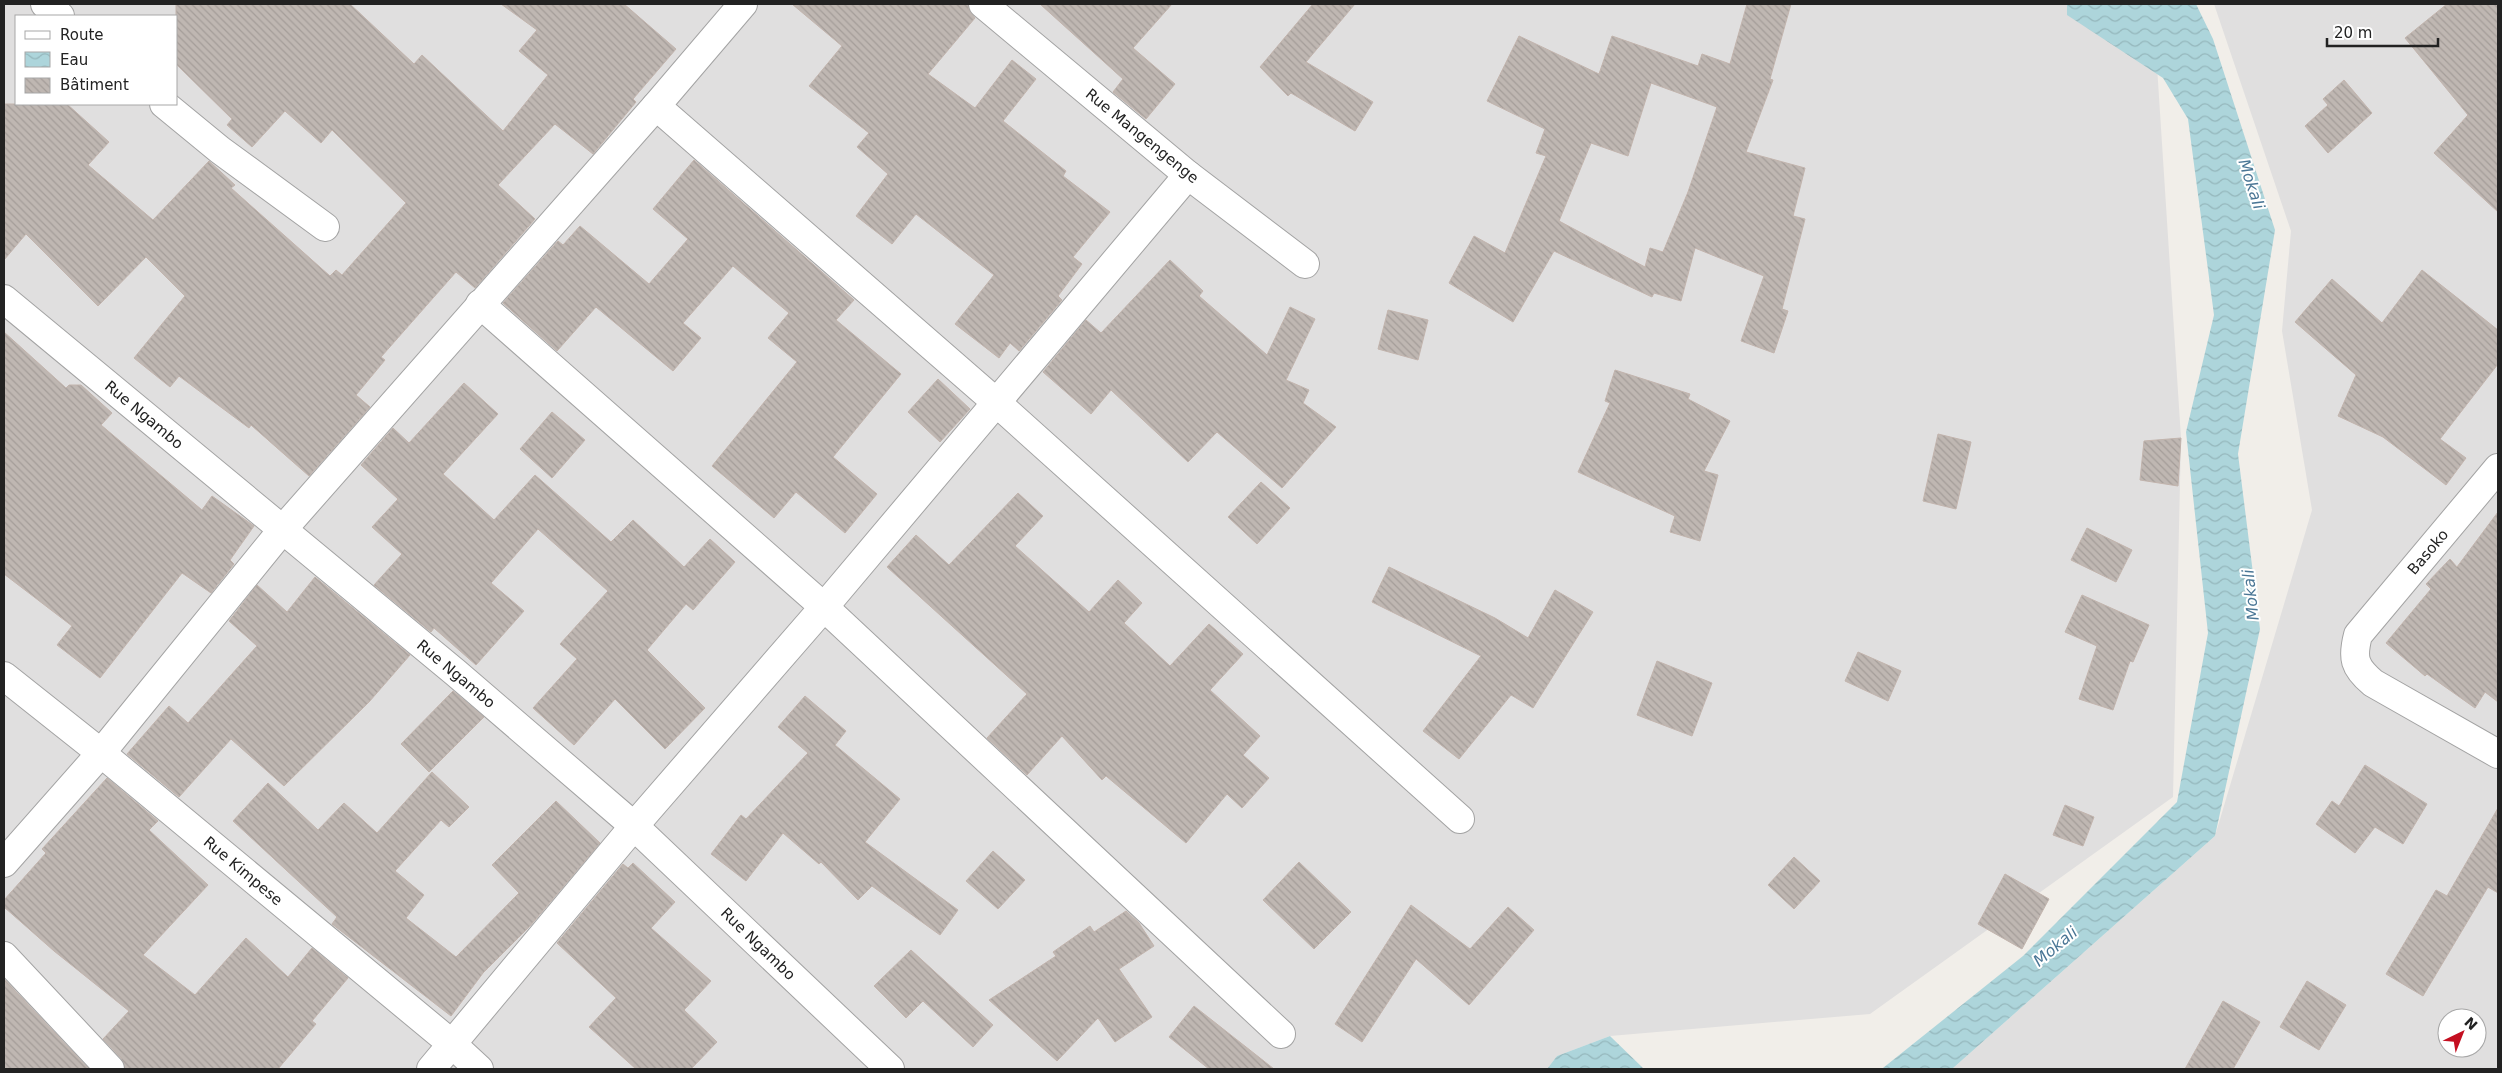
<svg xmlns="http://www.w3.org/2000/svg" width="2502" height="1073" font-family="'DejaVu Sans',sans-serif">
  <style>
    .residential { fill: #e0dfdf; fill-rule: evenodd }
    .water { fill: url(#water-waves) }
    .building { fill: url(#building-back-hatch); stroke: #c2b4ad; fill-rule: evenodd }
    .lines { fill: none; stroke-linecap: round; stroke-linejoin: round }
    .minor-casing { stroke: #a3a3a3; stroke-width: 30 }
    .minor { stroke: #fff; stroke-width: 28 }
    .labels { text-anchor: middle; stroke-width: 4; stroke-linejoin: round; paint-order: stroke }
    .street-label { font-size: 15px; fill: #222; stroke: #fff }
    .water-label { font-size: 16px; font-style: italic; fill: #4a7695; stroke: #fff }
  </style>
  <defs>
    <pattern id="water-waves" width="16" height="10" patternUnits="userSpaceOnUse" patternTransform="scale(1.25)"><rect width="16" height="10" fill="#add5db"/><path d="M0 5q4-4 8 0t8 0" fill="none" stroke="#95b7bc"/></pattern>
    <pattern id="building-back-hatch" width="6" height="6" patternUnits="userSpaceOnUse" patternTransform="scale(1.25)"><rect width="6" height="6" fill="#bfb7b2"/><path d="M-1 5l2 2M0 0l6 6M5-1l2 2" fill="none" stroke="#a49d99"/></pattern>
  </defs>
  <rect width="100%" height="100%" fill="#f1eee9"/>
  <g class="residential">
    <path d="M4,4H2153L2181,438L2173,797L1870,1014L1610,1036L1557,1056L1547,1069H4ZM16,16H176V104H16Z"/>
    <path d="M2214,4H2498V1069H1952L2215,836L2312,510L2282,331L2291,231ZM2447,1018H2477V1048H2447Z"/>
  </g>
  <g class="water">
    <polygon points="2067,4 2196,4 2213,39 2275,230 2238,454 2260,629 2215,836 1952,1069 1840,1069 1883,1068 2023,956 2177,802 2208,633 2186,432 2214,315 2188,119 2163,78 2067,15"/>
    <polygon points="1610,1036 1644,1069 1547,1069 1557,1056"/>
  </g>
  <g class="building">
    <polygon points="176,4 350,4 414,64 422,55 503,131 548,75 519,51 537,30 501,4 624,4 676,49 633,99 636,102 593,154 555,124 498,185 535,219 475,288 456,272 381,357 385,360 356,395 370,407 309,476 251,425 249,428 179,376 170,387 134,358 185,296 146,257 98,306 26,234 4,260 4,104 67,104 109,142 88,165 153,220 209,161 235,185 231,188 330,276 336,270 342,275 406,203 332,130 321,143 285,111 252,147 227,125 232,119 176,64"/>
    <polygon points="792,4 968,4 969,10 975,18 928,74 975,108 1012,60 1036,79 1003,121 1066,171 1063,176 1110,212 1073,257 1082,264 1058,296 1062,300 1019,351 1010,343 999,358 955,324 994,275 916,214 892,244 856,216 888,174 857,147 869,133 809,86 842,46"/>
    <polygon points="1040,4 1172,4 1133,48 1175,84 1146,119 1113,92 1123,79"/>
    <polygon points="1313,4 1355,4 1306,62 1373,102 1355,131 1291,93 1288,96 1260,67"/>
    <path d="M1747,4H1791L1770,79L1773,80L1746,152L1805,168L1793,216L1805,219L1782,309L1788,311L1774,353L1741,341L1764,276L1695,248L1681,301L1654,293L1652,297L1554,251L1513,322L1449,283L1474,236L1505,253L1546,156L1536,153L1545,129L1487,101L1519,36L1599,74L1612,36L1698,66L1702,54L1730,64ZM1651,83L1717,107L1688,192L1663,252L1650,248L1645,267L1559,221L1591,143L1628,156Z"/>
    <polygon points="2447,4 2498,4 2498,212 2434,153 2468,115 2405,38"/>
    <polygon points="2344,80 2372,113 2328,153 2305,126 2328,105 2323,99"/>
    <polygon points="694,160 854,300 836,320 901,374 833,457 877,494 845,533 796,492 774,518 712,466 797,362 768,338 789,313 733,266 683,323 701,338 673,371 596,307 557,351 503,303 558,241 563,245 580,226 649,284 688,239 653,209"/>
    <polygon points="1170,260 1203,291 1199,296 1267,355 1290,307 1315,319 1286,380 1309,390 1303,403 1336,427 1282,488 1217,432 1188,462 1111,390 1091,414 1043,372 1086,320 1101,333"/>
    <polygon points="2422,270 2498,330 2498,364 2440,439 2466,458 2446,485 2383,437 2338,416 2356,375 2295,322 2332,279 2382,323"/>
    <polygon points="1388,310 1428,320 1418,360 1378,349"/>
    <polygon points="4,332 66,388 69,385 81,385 112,413 101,425 202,510 212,496 254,526 230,560 234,564 211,593 182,573 100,678 57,645 72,626 4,574"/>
    <polygon points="1615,370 1690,394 1688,399 1730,421 1704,471 1718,475 1700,541 1670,532 1675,516 1578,472 1610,403 1605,401"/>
    <polygon points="938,379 970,409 940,442 908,412"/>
    <polygon points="464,383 498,414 443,474 494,520 535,475 611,542 633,520 684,567 710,539 735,562 693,610 686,604 647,650 705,708 665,749 615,699 574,745 533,708 577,659 560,644 608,591 538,529 491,583 524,611 476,665 434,628 431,632 374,585 402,554 372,527 398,499 361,465 393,428 409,443"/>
    <polygon points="552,412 585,440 552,478 520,449"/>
    <polygon points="1938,434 1971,442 1956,509 1923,501"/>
    <polygon points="2181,438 2178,486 2140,480 2144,441"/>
    <polygon points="1261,482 1290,508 1257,544 1228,517"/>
    <polygon points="1018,493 1043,516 1015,546 1089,612 1118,580 1142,603 1124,623 1170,666 1209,624 1243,654 1210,690 1260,736 1243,755 1269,778 1242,808 1227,794 1186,843 1106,776 1102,780 1062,736 1027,775 987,738 1027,694 887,567 916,535 949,565"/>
    <polygon points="2498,512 2498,702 2485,692 2475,708 2427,674 2425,676 2386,643 2431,589 2426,584 2450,559 2457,567"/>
    <polygon points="2087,528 2132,550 2116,582 2071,560"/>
    <polygon points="1389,567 1495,618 1528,638 1555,590 1593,612 1533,708 1511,695 1459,759 1423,731 1481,656 1372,602"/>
    <polygon points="315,577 410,655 369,702 284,786 231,739 179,797 127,754 169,706 188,723 257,646 229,621 257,585 287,612"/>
    <polygon points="2082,595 2149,625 2133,662 2130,661 2113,710 2079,699 2097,646 2065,632"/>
    <polygon points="1858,652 1901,671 1888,701 1845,681"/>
    <polygon points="1657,661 1712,683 1692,736 1637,715"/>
    <polygon points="453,691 484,717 429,772 401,744"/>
    <polygon points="805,696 846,731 835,745 900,799 865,842 958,910 940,935 872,886 858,900 821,862 819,864 783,833 746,881 711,854 741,815 746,819 808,753 778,727"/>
    <polygon points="2365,765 2427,804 2403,844 2375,827 2355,853 2316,824 2332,801 2339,806"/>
    <polygon points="432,772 469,807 449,827 441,820 395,871 424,895 406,918 456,957 519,893 492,865 556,801 600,843 530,926 483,973 451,1016 332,924 337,917 233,821 268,783 318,830 344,803 377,833"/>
    <polygon points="107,778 158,821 149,830 208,885 143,955 195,995 246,938 288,977 312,948 348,978 312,1021 316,1024 278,1069 125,1069 121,1058 103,1039 129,1011 54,951 4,907 4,900 46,853 42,849"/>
    <polygon points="2065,805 2094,817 2083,846 2053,835"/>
    <polygon points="2498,808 2498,893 2488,887 2423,996 2386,974 2436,890 2447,896"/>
    <polygon points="993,851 1025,880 998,909 966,881"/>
    <polygon points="1794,857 1820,881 1794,909 1768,885"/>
    <polygon points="1299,862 1351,912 1314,949 1263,900"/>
    <polygon points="633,863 675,902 651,928 711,981 684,1010 717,1042 691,1069 636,1069 589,1027 616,998 557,943 623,864 628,868"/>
    <polygon points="2005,874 2049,899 2022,949 1978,924"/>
    <polygon points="1411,905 1470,949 1508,907 1534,930 1469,1005 1416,959 1362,1042 1335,1024"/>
    <polygon points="1126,911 1139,923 1154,946 1119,969 1152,1017 1115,1042 1098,1018 1057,1061 989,1000 1056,956 1053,952 1090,926 1094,932"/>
    <polygon points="911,950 993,1025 973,1047 923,1001 906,1018 874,986"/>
    <polygon points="4,979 5,980 89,1069 4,1069"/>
    <polygon points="2307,981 2346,1005 2319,1050 2280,1027"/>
    <polygon points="2223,1001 2260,1022 2233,1069 2185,1069"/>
    <polygon points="1194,1006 1274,1069 1209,1069 1169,1037"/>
  </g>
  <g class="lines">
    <g class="minor-casing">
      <g id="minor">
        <polyline points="45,4 60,16"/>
        <polyline points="983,4 1188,175 1305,264"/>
        <polyline points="164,104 220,150 325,227"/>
        <polyline points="656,106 743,4"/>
        <polyline points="4,299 456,673 634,826 890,1069"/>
        <polyline points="480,304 824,607 1281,1034"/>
        <path d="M2498,468L2358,635C2352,658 2354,667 2373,683L2498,754"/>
        <polyline points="4,676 101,753 452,1044 479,1069"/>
        <polyline points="4,863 101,753 283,529 656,106 997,403 1460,819"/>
        <polyline points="4,956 110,1069"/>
        <polyline points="431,1069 634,826 824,607 1188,175"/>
      </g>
    </g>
    <use href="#minor" class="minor"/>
  </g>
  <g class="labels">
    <g class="street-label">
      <text transform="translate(1142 136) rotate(39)" y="5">Rue Mangengenge</text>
      <text transform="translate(144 415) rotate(40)" y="5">Rue Ngambo</text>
      <text transform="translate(2428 552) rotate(-50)" y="5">Basoko</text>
      <text transform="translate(456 674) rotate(40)" y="5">Rue Ngambo</text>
      <text transform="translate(243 871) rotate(40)" y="5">Rue Kimpese</text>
      <text transform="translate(758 944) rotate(44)" y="5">Rue Ngambo</text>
    </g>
    <g class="water-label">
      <text transform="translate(2252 184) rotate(72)" y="6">Mokali</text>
      <text transform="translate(2250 595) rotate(-96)" y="6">Mokali</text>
      <text transform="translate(2055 946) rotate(-40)" y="6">Mokali</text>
    </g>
  </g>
  <rect width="2502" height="1073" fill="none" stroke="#222222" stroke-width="10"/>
  <rect x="15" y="15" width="162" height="90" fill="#ffffff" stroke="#a7a7a7"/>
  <rect x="25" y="31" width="25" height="8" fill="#ffffff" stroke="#a7a7a7"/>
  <text x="60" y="40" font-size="15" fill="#222222">Route</text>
  <rect x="25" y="52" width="25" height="15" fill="url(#water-waves)" stroke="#a7a7a7"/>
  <text x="60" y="65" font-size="15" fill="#222222">Eau</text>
  <rect x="25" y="78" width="25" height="15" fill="url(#building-back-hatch)" stroke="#a7a7a7"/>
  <text x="60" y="90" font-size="15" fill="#222222">Bâtiment</text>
  <g transform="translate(2462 1033) rotate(43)"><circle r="24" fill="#ffffff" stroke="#a7a7a7"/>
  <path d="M0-4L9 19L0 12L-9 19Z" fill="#c40f21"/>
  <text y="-8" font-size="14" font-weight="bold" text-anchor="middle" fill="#222222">N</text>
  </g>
  <path d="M2327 38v8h111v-8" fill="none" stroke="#222222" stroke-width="2.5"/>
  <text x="2334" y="38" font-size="15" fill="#222222" stroke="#ffffff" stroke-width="4" paint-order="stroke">20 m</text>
</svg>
